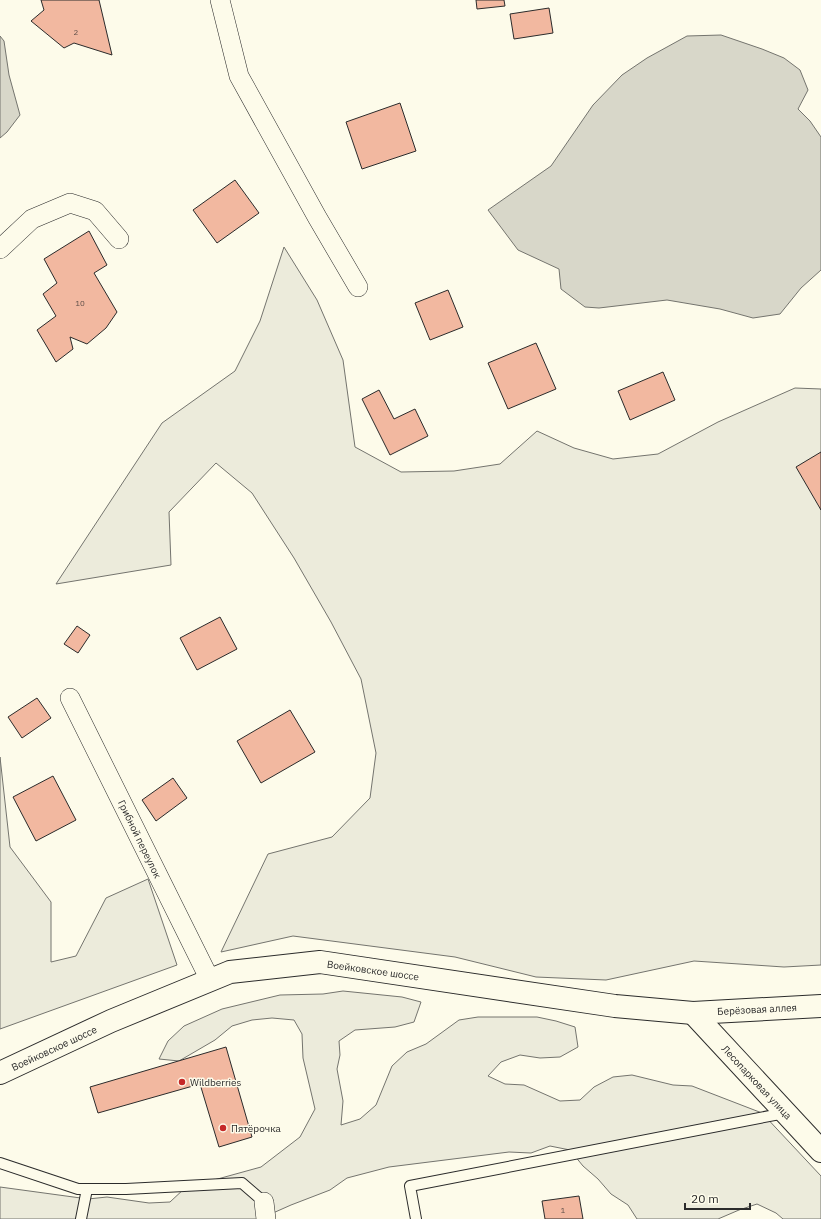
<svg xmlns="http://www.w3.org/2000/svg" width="821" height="1219" font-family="'IBM Plex Sans',sans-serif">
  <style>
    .green { fill: #ecebdb; stroke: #74746e }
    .water { fill: #d8d7c9; stroke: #74746e }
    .building { fill: #f2b8a0; stroke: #2b2b2b }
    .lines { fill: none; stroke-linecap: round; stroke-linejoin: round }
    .service-casing { stroke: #2b2b2b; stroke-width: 12 }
    .minor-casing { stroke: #2b2b2b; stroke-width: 20 }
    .tertiary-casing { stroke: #2b2b2b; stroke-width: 24 }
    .service { stroke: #fdfbea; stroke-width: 10 }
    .minor { stroke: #fdfbea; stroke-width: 19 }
    .tertiary { stroke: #fdfbea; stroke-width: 22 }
    .poi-dot { fill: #c62828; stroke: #fdfbea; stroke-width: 1.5 }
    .labels { text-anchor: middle; stroke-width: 3; stroke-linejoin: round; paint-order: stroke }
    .number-label { font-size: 8px; fill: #5d4e48 }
    .street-label { font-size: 10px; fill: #2b2b2b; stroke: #fdfbea }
    .poi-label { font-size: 10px; fill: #2b2b2b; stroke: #fdfbea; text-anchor: start }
  </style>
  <rect width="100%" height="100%" fill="#fdfbea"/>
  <g class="green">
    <polygon points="284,247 317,300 343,360 355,447 401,472 454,471 500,464 537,431 574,448 613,459 658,454 718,422 795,388 821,389 821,965 784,967 694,961 606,980 536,977 455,957 293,936 221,952 268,854 332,837 370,798 376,753 361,679 331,622 294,558 252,493 216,463 169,512 171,565 56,584 162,423 235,371 260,321"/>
    <polygon points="0,757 10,847 51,902 51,962 76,956 106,898 148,879 177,965 0,1029"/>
    <polygon points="343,991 402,997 421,1002 414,1022 395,1027 355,1030 339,1041 340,1055 337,1069 343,1101 341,1125 360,1119 376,1105 392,1066 407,1052 426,1044 459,1020 478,1017 537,1017 556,1021 575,1027 578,1047 560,1057 540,1058 520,1055 501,1062 488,1076 505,1084 524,1085 560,1101 580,1100 594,1087 613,1077 632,1075 673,1085 692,1086 762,1113 821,1176 821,1219 783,1219 776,1213 757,1204 739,1210 718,1219 637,1219 628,1205 611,1194 598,1179 583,1166 570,1150 550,1146 531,1153 509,1152 389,1167 347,1178 330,1190 291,1205 273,1213 266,1219 0,1219 0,1187 88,1199 107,1197 149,1203 170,1202 185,1188 261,1167 300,1137 315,1109 303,1058 302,1034 294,1020 272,1018 252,1020 232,1026 215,1040 179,1061 159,1059 168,1041 184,1026 222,1009 280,995 323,994"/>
  </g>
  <g class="water">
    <polygon points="721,35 762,49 784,58 800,70 808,90 798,109 810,121 821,137 821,270 801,288 780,314 753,318 720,309 667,300 599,308 585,307 561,289 559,269 518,250 488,210 551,166 593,105 622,75 647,58 687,36"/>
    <polygon points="0,36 4,41 9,75 20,115 7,132 0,138"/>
  </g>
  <g class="building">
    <polygon points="41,0 99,0 112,55 74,43 64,48 31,21 44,10"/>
    <polygon points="476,0 504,0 505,6 477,9"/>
    <polygon points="549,8 553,33 514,39 510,14"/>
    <polygon points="400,103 416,151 362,169 346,122"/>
    <polygon points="235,180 259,213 217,243 193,210"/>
    <polygon points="89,231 107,265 94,273 117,312 106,328 87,344 70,337 73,349 56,362 37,330 56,316 43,294 57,283 44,259"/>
    <polygon points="448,290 463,327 430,340 415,303"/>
    <polygon points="536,343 556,389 508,409 488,363"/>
    <polygon points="663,372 675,400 630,420 618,391"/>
    <polygon points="379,390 394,419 415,409 428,436 390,455 362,399"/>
    <polygon points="821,452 821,510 796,467"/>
    <polygon points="220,617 237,649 197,670 180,638"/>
    <polygon points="77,626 90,635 78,653 64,644"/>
    <polygon points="37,698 51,718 22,738 8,717"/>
    <polygon points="290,710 315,752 261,783 237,741"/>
    <polygon points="53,776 76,820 36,841 13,797"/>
    <polygon points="173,778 187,798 156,821 142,800"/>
    <polygon points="226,1047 252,1137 219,1147 200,1084 98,1113 90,1087"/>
    <polygon points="579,1196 583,1219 545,1219 542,1201"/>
  </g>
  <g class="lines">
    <g class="service-casing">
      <g id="service">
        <polyline points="0,1163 78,1189 126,1189 242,1183 264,1202"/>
        <polyline points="81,1219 87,1189"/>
        <polyline points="416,1219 410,1186 785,1113"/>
      </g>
    </g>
    <g class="minor-casing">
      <g id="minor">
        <polyline points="220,0 239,76 317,217 358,287"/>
        <polyline points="0,249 32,219 70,203 95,211 119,239"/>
        <polyline points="70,698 210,980"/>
        <polyline points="264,1202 266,1219"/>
      </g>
    </g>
    <g class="tertiary-casing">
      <g id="tertiary">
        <polyline points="693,1013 821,1151"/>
        <polyline points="0,1073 111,1021 230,972 320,962 615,1006 693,1013 821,1006"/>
      </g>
    </g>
    <use href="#service" class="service"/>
    <use href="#minor" class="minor"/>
    <use href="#tertiary" class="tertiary"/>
  </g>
  <g class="poi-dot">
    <circle cx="182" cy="1082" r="4"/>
    <circle cx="223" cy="1128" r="4"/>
  </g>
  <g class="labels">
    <g class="number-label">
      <text x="76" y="35">2</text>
      <text x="80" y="306">10</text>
      <text x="563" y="1213">1</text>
    </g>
    <g class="street-label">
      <text transform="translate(140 839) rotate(64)" y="4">Грибной переулок</text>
      <text transform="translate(373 970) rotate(8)" y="4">Воейковское шоссе</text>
      <text transform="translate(757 1009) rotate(-3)" y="4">Берёзовая аллея</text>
      <text transform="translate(54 1048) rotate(-25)" y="4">Воейковское шоссе</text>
      <text transform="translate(757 1082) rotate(47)" y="4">Лесопарковая улица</text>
    </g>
    <g class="poi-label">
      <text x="190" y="1086">Wildberries</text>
      <text x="231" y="1132">Пятёрочка</text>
    </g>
  </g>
  <path d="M685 1203v6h65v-6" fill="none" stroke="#2b2b2b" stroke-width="2"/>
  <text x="691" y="1203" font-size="12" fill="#2b2b2b" stroke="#fdfbea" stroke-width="3" paint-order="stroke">20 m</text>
</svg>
